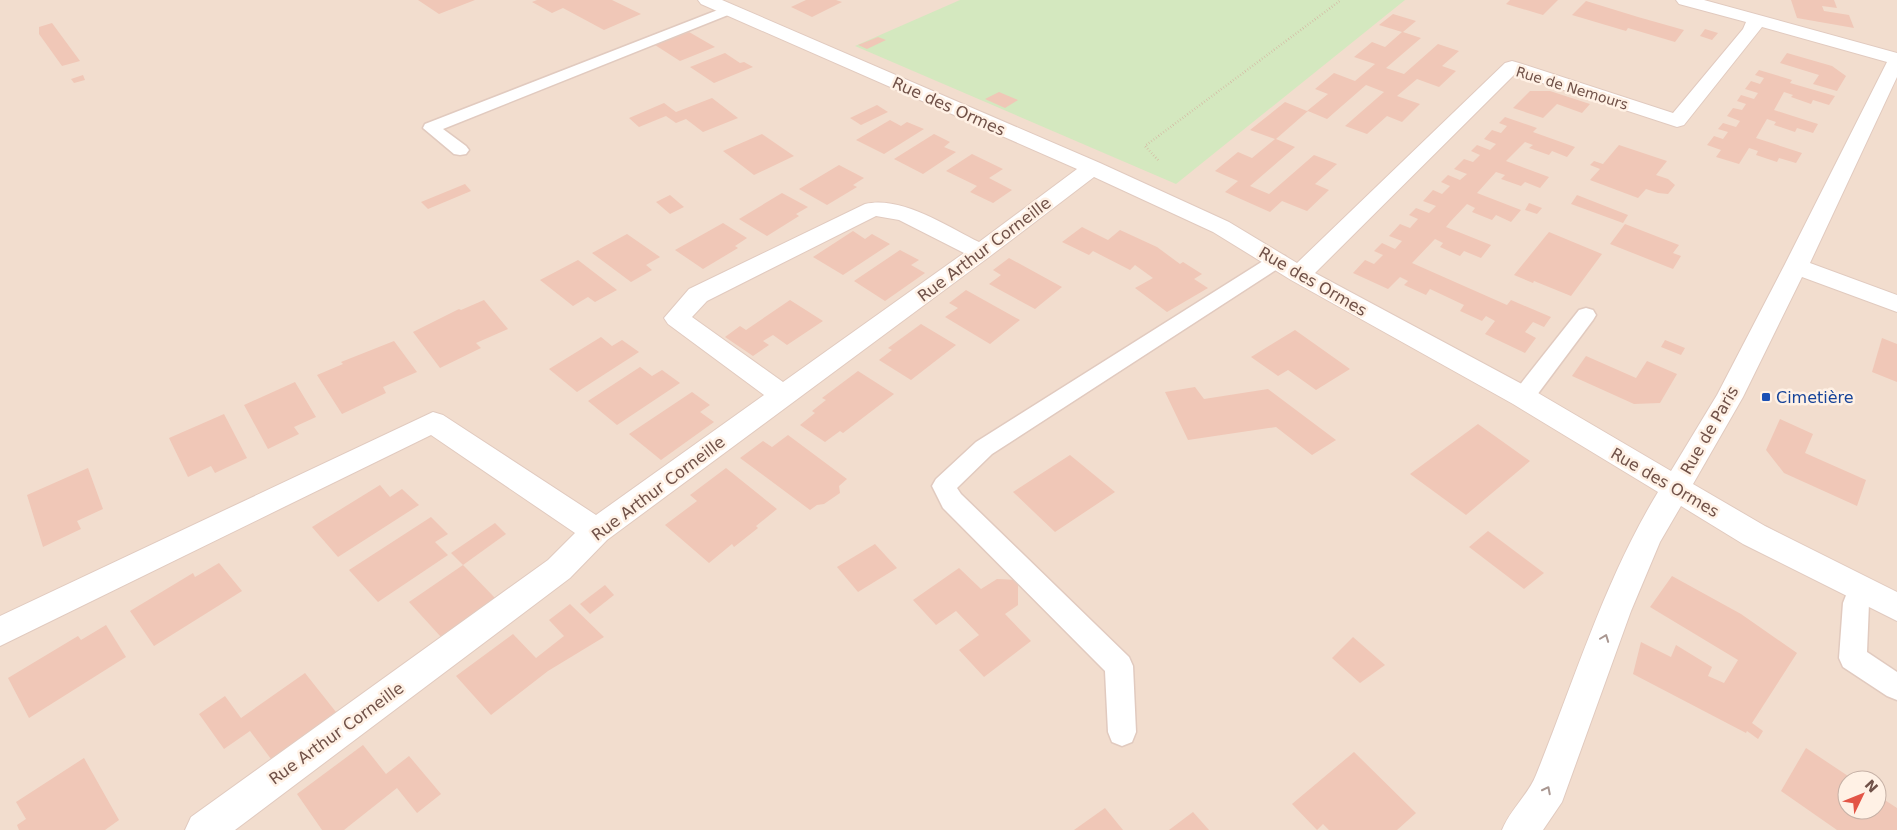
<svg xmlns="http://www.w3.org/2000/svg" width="1897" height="830" font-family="'DejaVu Sans',sans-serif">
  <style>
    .residential { fill: #f2ddce; fill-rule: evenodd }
    .green { fill: #d4e8bf }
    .building { fill: #f0c7b7 }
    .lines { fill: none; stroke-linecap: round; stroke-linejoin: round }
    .service-casing { stroke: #e1cabf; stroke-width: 3 }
    .minor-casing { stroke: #e1cabf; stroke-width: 2 }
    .path { stroke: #d4aa9b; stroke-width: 2.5; stroke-dasharray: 0.5 2.5; stroke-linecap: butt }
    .service { fill: #fff; fill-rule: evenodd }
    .minor { fill: #fff; fill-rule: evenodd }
    .oneway { stroke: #a99791 }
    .transit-dot { fill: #1a4fb4; stroke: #fff1e5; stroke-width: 2 }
    .labels { text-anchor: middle; stroke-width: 5; stroke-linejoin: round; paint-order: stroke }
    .far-street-label { font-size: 14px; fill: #705148; stroke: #fff1e5 }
    .street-label { font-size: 16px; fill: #705148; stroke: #fff1e5 }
    .transit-label { font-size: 16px; fill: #164399; stroke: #fff1e5; text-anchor: start }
  </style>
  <rect width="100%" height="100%" fill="#fbeddf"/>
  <path class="residential" d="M0,0H1897V830H0ZM1847,780H1877V810H1847Z"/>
  <polygon class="green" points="960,0 1405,0 1176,184 855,46"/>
  <g class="building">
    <polygon points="418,0 475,0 439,14"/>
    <polygon points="537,0 612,0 641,14 604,30 563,8 552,13 532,2"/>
    <polygon points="806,0 836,0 842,2 812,17 791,7"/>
    <polygon points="1510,0 1558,0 1543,15 1506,4"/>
    <polygon points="1791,0 1834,0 1837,8 1822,6 1824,11 1849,15 1854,28 1797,18"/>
    <polygon points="1586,1 1638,17 1684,30 1675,42 1628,28 1626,31 1572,15"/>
    <polygon points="1393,14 1416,21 1403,32 1421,38 1386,68 1404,74 1438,44 1459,51 1442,66 1456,71 1439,87 1417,79 1397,96 1420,104 1402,122 1387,116 1367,134 1345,126 1384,92 1366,85 1327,119 1308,111 1276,139 1295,147 1250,186 1269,194 1314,155 1337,164 1315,184 1329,190 1307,211 1282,201 1270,212 1225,192 1238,181 1215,171 1238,152 1252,158 1275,139 1250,130 1285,102 1307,111 1328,94 1315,89 1334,73 1355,81 1375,64 1354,57 1372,42 1385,47 1402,32 1379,25"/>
    <polygon points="52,23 80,61 62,66 39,34 39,27"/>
    <polygon points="1705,29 1718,33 1712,40 1700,36"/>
    <polygon points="689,32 715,47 680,61 655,45"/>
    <polygon points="878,37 886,40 867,49 858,45"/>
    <polygon points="725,53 740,63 744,62 753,67 714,83 690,67"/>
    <polygon points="1787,53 1832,66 1846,76 1837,91 1813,84 1819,75 1780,63"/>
    <polygon points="1759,70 1792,80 1790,83 1835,96 1829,105 1813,100 1811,104 1791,97 1793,95 1784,92 1774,110 1818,124 1813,133 1797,128 1795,132 1774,125 1776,122 1767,119 1756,138 1802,153 1796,163 1779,158 1777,162 1756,155 1758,151 1749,148 1739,164 1716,157 1721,150 1707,145 1714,136 1723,139 1728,132 1718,129 1723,123 1736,127 1740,121 1727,116 1733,108 1742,110 1746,104 1737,101 1741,95 1754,99 1758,93 1745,89 1751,81 1760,84 1764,78 1755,75"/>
    <polygon points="83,75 85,80 74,83 71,79"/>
    <polygon points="1530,91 1550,91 1590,104 1582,113 1557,104 1543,118 1513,108"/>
    <polygon points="999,92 1018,100 1005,108 985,99"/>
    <polygon points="712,98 738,118 703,132 686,119 676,123 666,116 639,127 629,118 664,103 676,112"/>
    <polygon points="877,105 888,112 861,125 850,118"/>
    <polygon points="1505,117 1537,128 1533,132 1575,147 1567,157 1552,151 1549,155 1529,148 1533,145 1525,142 1506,161 1549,177 1540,188 1525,182 1521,186 1501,179 1505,175 1496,172 1477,193 1521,210 1511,222 1496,215 1492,220 1472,212 1475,208 1467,204 1450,222 1446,227 1491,245 1481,258 1464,251 1460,256 1440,247 1443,243 1435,239 1412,263 1507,305 1511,300 1551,317 1544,327 1533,322 1525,332 1536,338 1525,353 1485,334 1495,321 1486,316 1482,321 1460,311 1464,305 1430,289 1426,295 1404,285 1408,281 1400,277 1388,289 1353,273 1365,260 1374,264 1383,255 1374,251 1382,243 1395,249 1402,241 1389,236 1400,224 1410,228 1418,219 1409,215 1416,208 1429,213 1436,206 1423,201 1433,190 1442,194 1450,186 1441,182 1448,175 1460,180 1467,174 1454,169 1464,159 1473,162 1480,155 1471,151 1477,145 1490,150 1496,144 1484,139 1492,130 1501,133 1507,126 1499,123"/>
    <polygon points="890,120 901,126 907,122 924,129 884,154 856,140"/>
    <polygon points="762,134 794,156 754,175 723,151"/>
    <polygon points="934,134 950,142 944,147 956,152 923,174 894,159"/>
    <polygon points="1619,145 1667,161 1656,175 1668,179 1675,185 1668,194 1658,193 1646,189 1638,198 1590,180 1600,169 1590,165 1594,161 1603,164"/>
    <polygon points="972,154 1003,169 989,178 1012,190 993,203 970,192 977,186 946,171"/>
    <polygon points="839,165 864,178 853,185 857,187 827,205 799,189"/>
    <polygon points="465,184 471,191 428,209 421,202"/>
    <polygon points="782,193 808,207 796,214 799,216 767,236 739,219"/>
    <polygon points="670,195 684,207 670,214 656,202"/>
    <polygon points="1577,195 1628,215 1623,223 1571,204"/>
    <polygon points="1529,203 1542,208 1537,214 1525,210"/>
    <polygon points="723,223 747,238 735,246 738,248 703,269 675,250"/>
    <polygon points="1625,224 1679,245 1673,253 1681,256 1673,269 1610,244"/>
    <polygon points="1082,227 1108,240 1120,230 1157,247 1180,264 1183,262 1202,274 1194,279 1208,288 1167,312 1135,288 1153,278 1135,265 1130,270 1093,251 1089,255 1062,242"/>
    <polygon points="853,231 865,239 872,234 890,244 843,275 813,257"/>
    <polygon points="1549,232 1602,254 1571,296 1534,281 1533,283 1514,275"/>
    <polygon points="627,234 660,257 646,265 652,270 631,282 592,253"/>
    <polygon points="900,250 919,260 911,265 925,273 885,301 854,281"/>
    <polygon points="1009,258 1062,287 1035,309 989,284 1001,275 993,270"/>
    <polygon points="578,260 617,290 595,302 588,297 573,306 540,280"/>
    <polygon points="966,290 1020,320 990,344 945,317 958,308 949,303"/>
    <polygon points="484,300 508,329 476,343 481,348 440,368 413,332 459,309 461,310"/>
    <polygon points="790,300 823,321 787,345 773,335 763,341 769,345 753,356 725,337 740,326 746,330"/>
    <polygon points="921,324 956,345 911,380 879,360 892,350 888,348"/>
    <polygon points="1295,330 1319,347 1350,369 1316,390 1288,370 1278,376 1251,357"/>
    <polygon points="601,337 612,346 622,340 639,352 577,392 549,369"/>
    <polygon points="1882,338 1897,344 1897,382 1872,372"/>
    <polygon points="1665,340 1685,348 1681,355 1661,347"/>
    <polygon points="394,341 417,372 383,387 386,393 342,414 317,375 343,364 341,362"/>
    <polygon points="1586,356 1636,378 1647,361 1677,374 1660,403 1634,404 1572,376"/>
    <polygon points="640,367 652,376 662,370 680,383 617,425 588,401"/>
    <polygon points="858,371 894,394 843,433 840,431 825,442 800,425 815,413 812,411 826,400 822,398"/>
    <polygon points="295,382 316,417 294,427 299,434 268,449 244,405"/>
    <polygon points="1195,387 1204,399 1268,389 1336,440 1312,455 1276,427 1188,440 1165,392"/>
    <polygon points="692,392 710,405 700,412 714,422 661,460 629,434"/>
    <polygon points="224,414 247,458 215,473 211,466 188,477 169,438"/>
    <polygon points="1780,419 1813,434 1805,453 1866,480 1857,506 1784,473 1766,450"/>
    <polygon points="1478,424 1530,461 1466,515 1410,474"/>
    <polygon points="788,435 847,479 839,486 840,493 824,504 817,505 810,510 740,458 763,441 772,447"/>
    <polygon points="1070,455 1115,492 1055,532 1013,492"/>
    <polygon points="88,468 103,509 77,521 81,529 43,547 27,495"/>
    <polygon points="726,468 777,509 756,526 758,528 734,547 732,544 709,563 665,525 697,501 690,495"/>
    <polygon points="380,485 390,497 402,489 419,505 338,557 312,527"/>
    <polygon points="431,517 448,534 435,542 448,555 378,602 349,570"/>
    <polygon points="495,523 506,534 463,565 451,553"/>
    <polygon points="1488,531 1544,573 1524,589 1469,547"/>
    <polygon points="875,544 897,568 858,592 837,567"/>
    <polygon points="219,563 242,591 154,646 130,611 193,573 195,577"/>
    <polygon points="463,565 495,598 441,637 409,602"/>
    <polygon points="959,568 981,589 997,579 1018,580 1018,605 1005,614 1031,641 984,677 959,650 979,635 956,611 936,625 913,600"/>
    <polygon points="1672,576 1741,614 1797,653 1752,723 1763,731 1758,739 1747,731 1746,733 1633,674 1641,642 1671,657 1676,645 1712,667 1708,676 1724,683 1738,660 1650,607"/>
    <polygon points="605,585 614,595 590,614 580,604"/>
    <polygon points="570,604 604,637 548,671 491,715 456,676 513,634 536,658 564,636 549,620"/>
    <polygon points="106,625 126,657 29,718 8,678 78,636 81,640"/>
    <polygon points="1353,637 1385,665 1360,683 1332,658"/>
    <polygon points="305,673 336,712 271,759 250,731 224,749 199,714 225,696 241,718"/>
    <polygon points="363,745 386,774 409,756 441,794 417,813 397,788 344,830 322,830 297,794"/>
    <polygon points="1806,748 1854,780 1847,780 1847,810 1877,810 1877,795 1897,808 1897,830 1837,830 1781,791"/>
    <polygon points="1354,752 1416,813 1397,830 1329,830 1323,824 1317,830 1292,804"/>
    <polygon points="84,758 119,820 105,830 19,830 17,825 26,819 16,802"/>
    <polygon points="1105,808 1123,830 1074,830"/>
    <polygon points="1193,812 1209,830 1169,830"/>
  </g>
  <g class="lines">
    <g class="service-casing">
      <g id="service">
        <polygon points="728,6 733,7 735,10 733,13 443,129 466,146 469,150 466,154 460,155 454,154 423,128 425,124"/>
        <polygon points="1278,254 1285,256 1288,260 1285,264 992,454 957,488 961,494 1129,657 1133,666 1136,732 1132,742 1122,746 1112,742 1108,732 1105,671 943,508 932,486 936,479 976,442 1271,256"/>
        <polygon points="1586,308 1593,310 1596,315 1593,320 1531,403 1523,405 1515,403 1512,397 1515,391 1579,310"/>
        <polygon points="1861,577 1870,580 1874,588 1869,603 1867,652 1897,672 1897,700 1887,696 1843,667 1839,658 1843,603 1852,580"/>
      </g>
    </g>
    <g class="minor-casing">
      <path id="minor" d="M698,0H722L1100,163L1229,222L1297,263L1505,63L1512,61L1519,63L1673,113L1743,29L1746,22L1679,4L1676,0H1704L1897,53V77L1810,263L1897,295V312L1802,277L1743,397L1693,484L1765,526L1897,592V621L1743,544L1681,506L1660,542L1631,611L1562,802L1543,830H1502C1510,810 1528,795 1536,775C1575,679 1604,581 1658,492L1513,404L1291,280L1213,232L1094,177L989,257L607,540L570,578L235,830H185L191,817L548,560L575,533L431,435L0,646V616L433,412L443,415L596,515L764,395L668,324L664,318L689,289L865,204C901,195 948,227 979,242L1077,169L701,4ZM1762,27L1887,62L1784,266L1717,395L1671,471L1533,390L1315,273L1515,74L1677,127L1684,125ZM876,216L899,220L964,253L783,382L692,317L707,301Z"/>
    </g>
    <polyline class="path" points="1158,160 1145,146 1341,0"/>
    <use href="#service" class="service"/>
    <use href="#minor" class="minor"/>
  </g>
  <defs><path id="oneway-chevron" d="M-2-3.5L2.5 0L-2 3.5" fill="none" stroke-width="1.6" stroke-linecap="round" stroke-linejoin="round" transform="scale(1.25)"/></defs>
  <g class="oneway">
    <use href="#oneway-chevron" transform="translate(1605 638) rotate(-69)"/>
    <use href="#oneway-chevron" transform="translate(1547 790) rotate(-63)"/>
  </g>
  <rect class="transit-dot" x="1761" y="392" width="10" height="10" rx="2.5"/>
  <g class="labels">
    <g class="far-street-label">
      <text transform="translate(1572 88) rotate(17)" y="5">Rue de Nemours</text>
    </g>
    <g class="street-label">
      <text transform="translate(949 106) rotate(24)" y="6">Rue des Ormes</text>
      <text transform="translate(984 249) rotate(-37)" y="6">Rue Arthur Corneille</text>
      <text transform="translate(1313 281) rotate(30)" y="6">Rue des Ormes</text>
      <text transform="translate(1709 430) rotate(-60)" y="6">Rue de Paris</text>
      <text transform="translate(1665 482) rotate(30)" y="6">Rue des Ormes</text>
      <text transform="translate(658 488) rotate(-37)" y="6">Rue Arthur Corneille</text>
      <text transform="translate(336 733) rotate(-36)" y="6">Rue Arthur Corneille</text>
    </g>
    <g class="transit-label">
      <text x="1776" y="403">Cimetière</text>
    </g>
  </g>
  <g transform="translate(1862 795) rotate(47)"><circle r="24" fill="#fff1e5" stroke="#c6b1a6"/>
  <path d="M0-4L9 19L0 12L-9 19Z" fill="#e35546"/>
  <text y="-8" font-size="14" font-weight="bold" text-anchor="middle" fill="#705148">N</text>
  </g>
</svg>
